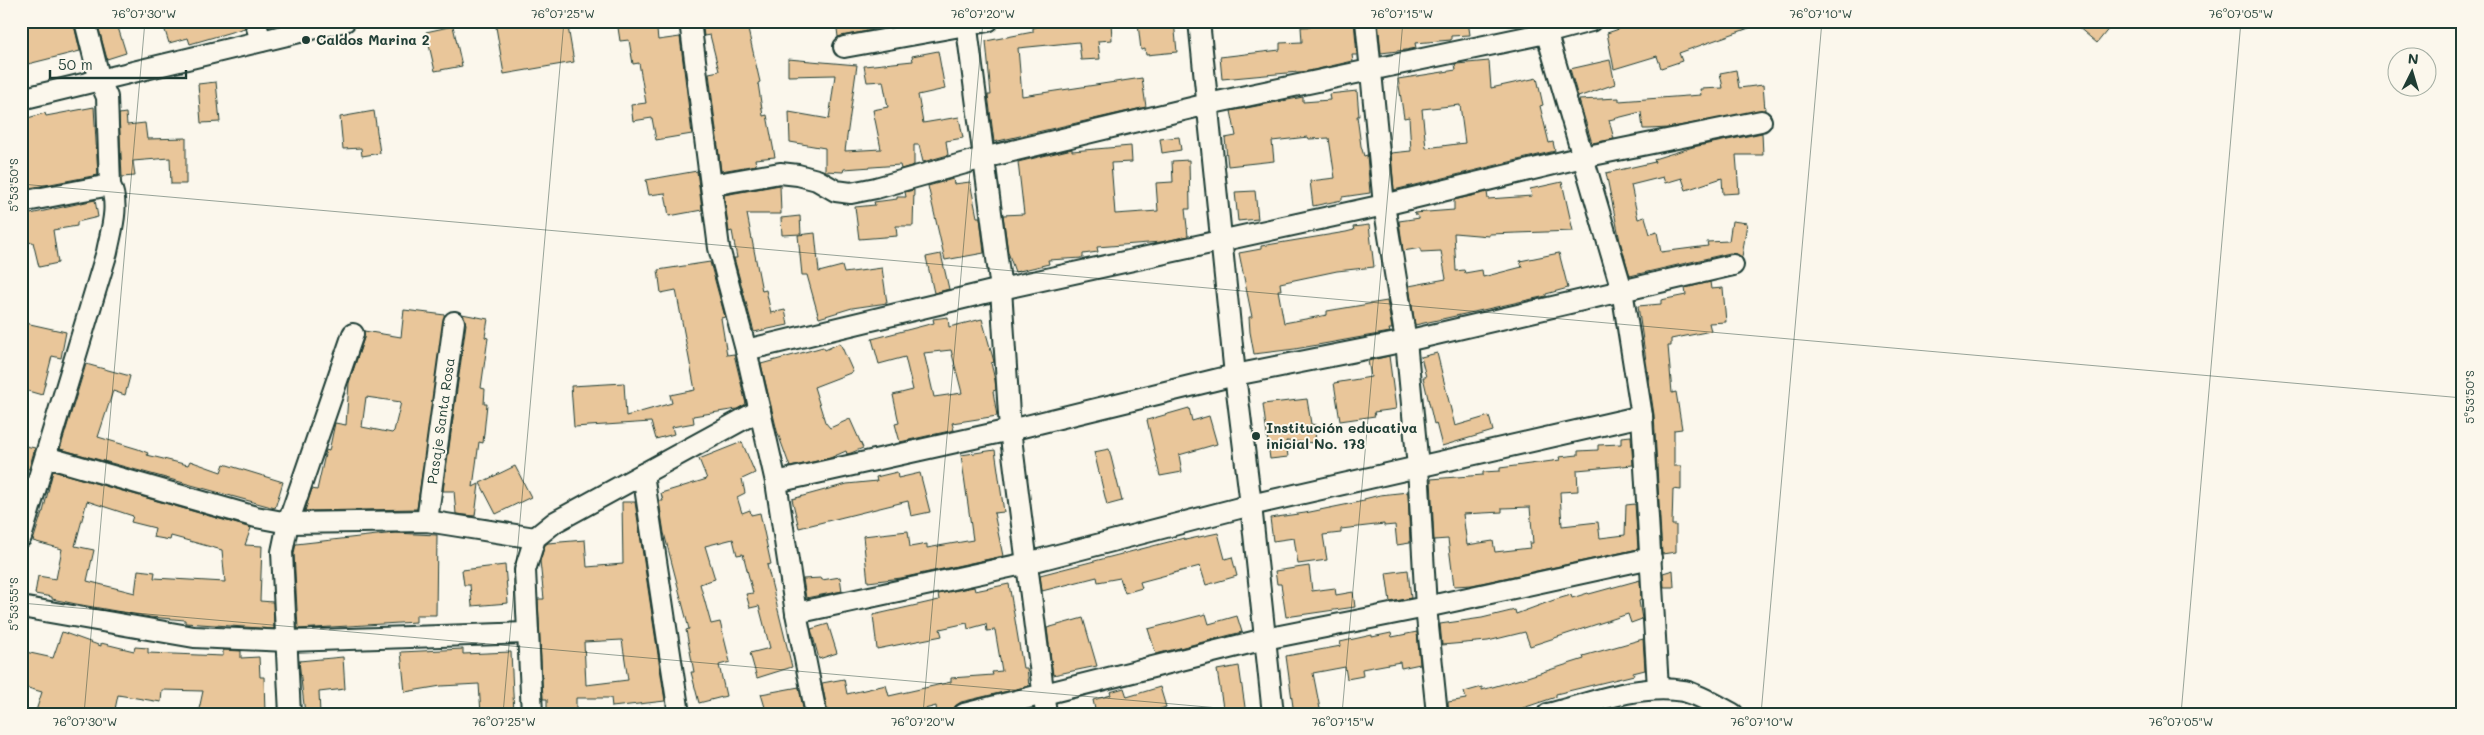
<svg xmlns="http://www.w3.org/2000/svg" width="2484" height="735" font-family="Mali,sans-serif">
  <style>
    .building { fill: #e9c69a; stroke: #1f3d34; fill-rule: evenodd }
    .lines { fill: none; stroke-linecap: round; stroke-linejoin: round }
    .minor-casing { stroke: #1f3d34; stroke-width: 24 }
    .minor { stroke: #fbf7ec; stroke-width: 20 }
    .ticks { fill: none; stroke: #1f3d34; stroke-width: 1; stroke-opacity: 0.45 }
    .poi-dot { fill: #1f3d34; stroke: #fbf7ec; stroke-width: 2 }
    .labels { text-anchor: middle; stroke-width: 4; stroke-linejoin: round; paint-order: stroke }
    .poi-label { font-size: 14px; font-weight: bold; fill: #1f3d34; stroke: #fbf7ec; text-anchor: start }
    .street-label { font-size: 14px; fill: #1f3d34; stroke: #fbf7ec }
    .neatline { fill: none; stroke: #1f3d34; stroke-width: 2 }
    .ticks-label { font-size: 12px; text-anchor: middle; fill: #1f3d34 }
  </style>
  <rect width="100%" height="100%" fill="#fbf7ec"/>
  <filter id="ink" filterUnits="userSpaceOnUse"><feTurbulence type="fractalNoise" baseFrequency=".02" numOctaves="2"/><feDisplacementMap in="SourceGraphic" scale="10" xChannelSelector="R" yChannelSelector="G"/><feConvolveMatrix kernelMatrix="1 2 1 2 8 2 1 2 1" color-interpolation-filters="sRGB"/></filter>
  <g filter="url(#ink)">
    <g class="building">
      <polygon points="21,21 73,21 80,51 28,64 21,49"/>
      <polygon points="116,21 126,53 107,59 97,22"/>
      <polygon points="162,21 243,21 245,28 190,44 188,38 169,43"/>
      <polygon points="495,21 567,21 574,62 504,74"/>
      <polygon points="617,21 656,21 658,40 680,37 692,134 656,140 652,118 633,121 631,105 646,103 639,63 633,64 629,40 620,41"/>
      <polygon points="702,21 746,21 760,82 758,83 763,116 767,115 775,157 755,159 756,165 721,171 709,73 719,71 710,35 704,36"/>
      <polygon points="836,21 871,21 872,30 838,37"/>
      <polygon points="1055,21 1111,21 1112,40 1098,41 1100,59 1081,60 1079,42 1018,48 1022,96 1142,78 1146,107 994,142 988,95 991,95 986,41 1033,32 1033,28 1039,26 1055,25"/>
      <polygon points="1174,21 1177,52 1146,55 1145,49 1141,50 1138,24"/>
      <polygon points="1324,21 1354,21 1357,55 1352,55 1353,61 1309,71 1222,79 1220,57 1280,50 1280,43 1302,42 1301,27 1325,26"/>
      <polygon points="1378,21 1468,21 1470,35 1451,36 1451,40 1415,43 1416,48 1406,50 1381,53"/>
      <polygon points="1643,21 1763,21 1763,23 1679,53 1682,61 1661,68 1657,56 1614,69 1607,33"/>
      <polygon points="2071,21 2103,21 2110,27 2097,43"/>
      <polygon points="453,26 462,66 435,71 426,32"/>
      <polygon points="938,51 945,89 918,95 923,123 959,117 963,138 946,141 948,155 923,162 919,145 914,145 914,165 901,169 900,165 844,169 843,172 825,171 825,148 790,142 789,112 829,119 835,75 788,76 788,59 857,65 845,151 881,149 873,110 888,107 883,81 867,82 864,66 913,61 912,56"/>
      <polygon points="1610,60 1615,84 1578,97 1570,69"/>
      <path d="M1489,61L1491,88L1537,78L1543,105L1540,106L1549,143L1553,142L1555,151L1394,190L1391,153L1411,151L1409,117L1404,118L1398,79L1456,70L1455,64H1457ZM1460,105L1465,143L1426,148L1422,109Z"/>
      <polygon points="1736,70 1739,88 1763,85 1765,110 1668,128 1649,129 1643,129 1641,112 1609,120 1614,139 1592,143 1579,100 1619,98 1619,101 1701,95 1700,89 1723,88 1720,73"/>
      <polygon points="216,82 220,122 201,123 198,84"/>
      <polygon points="1357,91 1359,116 1357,116 1361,146 1364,156 1367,155 1370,193 1342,197 1342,200 1313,206 1310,181 1335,178 1329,138 1309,139 1308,137 1272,141 1274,161 1228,166 1225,138 1236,136 1231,111 1303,97 1303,102 1330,100 1329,94"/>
      <polygon points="94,107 98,175 24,189 21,178 21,120 45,113 46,116"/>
      <polygon points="374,111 380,153 362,156 361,148 343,149 340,117"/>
      <polygon points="126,113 127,125 145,123 147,139 186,138 186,184 171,184 170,158 133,161 135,176 122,177 119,114"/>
      <polygon points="1762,133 1763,155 1736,155 1739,193 1723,194 1722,178 1686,190 1682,178 1665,183 1663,177 1631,185 1638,219 1645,217 1650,234 1657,232 1661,252 1708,246 1707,242 1729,241 1732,221 1747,223 1742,257 1737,254 1730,253 1630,276 1620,241 1606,173 1655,162 1654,159 1693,147"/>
      <polygon points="1179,137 1181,150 1162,153 1160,139"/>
      <polygon points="1131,146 1132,162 1111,163 1115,214 1158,211 1156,183 1173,182 1172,161 1189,160 1190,209 1185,209 1188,236 1161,242 1097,247 1098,252 1083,254 1083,258 1048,260 1049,264 1015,272 1008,252 1003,215 1024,214 1018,162 1072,149 1072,151"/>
      <polygon points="697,171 702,210 669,216 665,193 649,195 646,180"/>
      <polygon points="953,179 954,184 970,182 977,217 980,217 984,253 945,260 928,186"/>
      <polygon points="1562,182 1573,231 1489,234 1489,236 1454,233 1456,271 1464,270 1465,273 1482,270 1483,277 1522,267 1520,261 1559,253 1568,288 1546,294 1546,296 1415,325 1409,286 1446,279 1441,251 1421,252 1421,248 1403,251 1399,221 1420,218 1414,213 1454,210 1454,200 1487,192 1488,199 1532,196 1530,189"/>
      <polygon points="780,185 781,214 747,214 762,291 766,290 771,313 785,310 788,325 754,332 734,258 737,258 732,231 729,232 724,195"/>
      <polygon points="914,190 913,226 896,226 897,236 859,239 855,207 875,205 874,202 897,199 897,197 906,197 905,192"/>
      <polygon points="1255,191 1258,219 1238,221 1235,192"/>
      <polygon points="95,200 98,217 77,222 77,226 53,230 58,263 39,267 33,242 21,244 21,216"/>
      <polygon points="800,216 801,234 782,235 781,218"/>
      <polygon points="1369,225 1374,267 1337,271 1280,283 1281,290 1278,290 1284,323 1327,315 1327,311 1387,301 1392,329 1389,329 1390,332 1295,349 1254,354 1250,332 1249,317 1252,317 1239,253 1261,249 1261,246 1346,232 1354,230 1353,227"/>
      <polygon points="815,233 819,272 842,266 844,273 882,268 887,303 852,308 819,318 807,275 802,275 798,235"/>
      <polygon points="941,254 949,289 934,293 926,257"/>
      <polygon points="710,262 725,317 721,318 727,355 734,354 746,404 737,409 693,416 694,423 672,427 674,434 656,439 651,422 574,427 571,386 624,383 626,416 672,403 670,395 695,390 676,290 661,293 658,270"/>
      <polygon points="1710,282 1711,289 1723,288 1726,322 1709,323 1711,331 1671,339 1671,346 1668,346 1672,393 1676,392 1682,429 1674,430 1674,466 1681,466 1681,490 1673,489 1672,525 1676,525 1676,552 1662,554 1654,415 1638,306 1661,304 1661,300 1686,295 1685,288"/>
      <path d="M404,310L445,315L417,509L305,511L312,489L317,490L326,450L329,451L335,423L346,425L349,383L364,338V331L401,337ZM366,397L401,402L394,431L392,433L362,427Z"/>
      <polygon points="462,314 488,319 485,337 488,338 481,388 485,389 484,404 487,404 483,443 479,442 473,487 479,484 475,516 456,514 454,491 443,491 466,324"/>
      <path d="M948,317L949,327L982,319L993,358L994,362L991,363L995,380L996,390L993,391L997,416L952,423L954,430L900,442L895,424L899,423L893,395L913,390L905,357L879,364L872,339L934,323L933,319ZM951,350L962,393L934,397L924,353Z"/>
      <polygon points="21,322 66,332 61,358 52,356 42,395 21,389"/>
      <polygon points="840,343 853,372 814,387 825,422 830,428 850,419 863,448 851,453 847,454 846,451 830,458 790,467 777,431 761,364 823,347 825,350"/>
      <polygon points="1437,353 1455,426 1489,416 1493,431 1442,446 1436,423 1434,424 1423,377 1426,377 1421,357"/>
      <polygon points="1389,356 1396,409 1374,412 1375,416 1340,421 1334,383 1371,377 1368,361"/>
      <polygon points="86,364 130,376 125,395 113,391 98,437 138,449 148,453 147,455 188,465 190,461 221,472 224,464 283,482 275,508 60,449"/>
      <polygon points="1307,399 1311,424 1316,425 1315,443 1286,441 1288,457 1270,459 1263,404"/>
      <polygon points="1189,408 1192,421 1209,416 1217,444 1179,455 1182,472 1160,476 1147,420"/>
      <path d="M1631,436L1633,465L1577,470L1578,491L1560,492L1561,510L1562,526L1598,522L1600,538L1625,535L1626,505L1635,504L1638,549L1472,585L1454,586L1448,539L1434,540L1431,479L1483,475V472L1500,471V468L1560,460L1559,457L1578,455V451L1598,450V445L1621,444V437ZM1530,507L1533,543H1529L1530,548L1495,552L1493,541L1467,545L1463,514L1502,512V508Z"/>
      <polygon points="742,442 755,473 742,479 745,493 737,497 742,513 750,510 751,515 760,513 771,564 767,565 792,667 757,678 750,653 770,648 759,606 750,608 746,594 753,593 743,554 737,555 733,539 705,546 715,579 700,584 711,624 720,622 730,662 719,665 726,696 699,703 691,672 694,672 686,630 689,629 664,533 659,501 663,501 661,493 707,479 699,459"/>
      <polygon points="21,445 35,448 29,469 21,467"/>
      <polygon points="1109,449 1122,501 1107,505 1094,452"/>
      <polygon points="995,450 1004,512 994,513 1003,556 901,578 868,582 863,536 908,531 910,547 927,544 927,548 973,540 961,455"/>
      <polygon points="515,466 531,497 496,514 480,483"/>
      <path d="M53,471L251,528L245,545L262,546L260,601L273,602L274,629L185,623V620L150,617L76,604L52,599V597L35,594L38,576L56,579L62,549L33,541L42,512H43ZM87,501L133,516L131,522L155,528L153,537L170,540L171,536L222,550L225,582L154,578L155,572L138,570L135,593L87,581L94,550L75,546Z"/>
      <polygon points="897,472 898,478 920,473 930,512 911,516 908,501 799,528 792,499 847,484 877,481 876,477"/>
      <polygon points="1408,492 1410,543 1397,545 1395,525 1384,526 1384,524 1341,529 1341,533 1323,535 1327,560 1298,564 1294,538 1273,541 1270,518 1305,513 1364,501 1364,499 1380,495"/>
      <path d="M622,502H635L665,701L612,707L611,698H576V714H547V699H543L538,599H544L540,561L545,545L548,543L585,540L587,567L623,564ZM622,640L628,680L586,685L584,642Z"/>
      <polygon points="395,533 437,535 436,615 416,615 416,622 298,629 294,553 296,544"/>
      <polygon points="1218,533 1225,559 1232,557 1237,576 1206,585 1200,566 1140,582 1142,588 1125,593 1120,578 1098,582 1097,577 1042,591 1040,575 1184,538 1185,540"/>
      <polygon points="505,565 508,603 472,606 470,585 464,585 462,570"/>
      <polygon points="1309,566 1312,591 1335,588 1336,595 1353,592 1355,607 1286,617 1281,584 1277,584 1275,571"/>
      <polygon points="1408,570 1411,598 1390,602 1386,573"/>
      <polygon points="1673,570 1674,587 1664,587 1663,573"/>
      <polygon points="840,577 842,591 806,598 803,579 821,578 822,580"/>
      <polygon points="1640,580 1641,600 1639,601 1642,619 1631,623 1628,614 1530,646 1525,632 1488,641 1442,645 1440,624 1482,618 1515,610 1516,614 1554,600 1571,595 1572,598 1588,593 1589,594"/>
      <polygon points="1009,584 1023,668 1027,668 1029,686 961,702 955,706 952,714 937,714 936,706 906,714 828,714 822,683 844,679 847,694 886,685 889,696 951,682 951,678 993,675 992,672 1002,671 995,630 987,631 986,624 968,629 967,623 940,629 942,636 877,649 873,615 939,600 938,594 974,587 975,591"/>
      <polygon points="1206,614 1209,624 1237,616 1242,632 1156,654 1148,629"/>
      <polygon points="1083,618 1097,666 1053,675 1047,628"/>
      <polygon points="828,624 837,653 819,659 811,629"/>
      <polygon points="62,632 101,646 101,643 134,651 135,647 148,648 148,653 223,656 223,650 241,651 241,658 259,657 260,677 264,677 265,714 198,714 203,691 162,690 161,702 118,695 114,714 35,714 42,692 21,686 21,651 53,658"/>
      <polygon points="1417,632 1420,664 1401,668 1400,662 1362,669 1363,676 1347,679 1345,667 1313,673 1321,714 1294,714 1286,656 1341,646 1340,642 1372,635 1372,637 1391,633 1392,637"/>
      <polygon points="1643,639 1645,670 1633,673 1634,675 1556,694 1556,697 1505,714 1449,714 1448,702 1466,699 1464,692 1482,687 1482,690 1524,678 1584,659 1583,656"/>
      <polygon points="463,649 463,654 511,652 514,714 481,714 479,684 441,686 405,692 401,652"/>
      <polygon points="343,657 345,689 319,692 320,714 305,714 299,661"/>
      <polygon points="1239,666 1246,714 1224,714 1217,670"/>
      <polygon points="799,687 804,714 767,714 761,694"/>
      <polygon points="1160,687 1166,707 1146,714 1096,714 1093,700 1111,695 1110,692 1124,688 1127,697"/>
    </g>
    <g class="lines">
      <g class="minor-casing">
        <g id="minor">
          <polyline points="255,21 261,41"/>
          <polyline points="690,21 719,248 746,350 776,482 796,613 816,714"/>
          <polyline points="966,21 1001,289 1010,430 1046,714"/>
          <polyline points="1199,21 1235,375 1251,505 1273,714"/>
          <polyline points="1366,21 1384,205 1406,341 1418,467 1426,607 1437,714"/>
          <polyline points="1543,21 1622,290 1642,416 1658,688"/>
          <polyline points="844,47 988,21"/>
          <polyline points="21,99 345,21"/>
          <polyline points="711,185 780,173 798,175 817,180 836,191 851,193 876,188 983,158 1208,104 1546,33 1591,21"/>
          <polyline points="21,202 110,185"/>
          <polyline points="746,350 1001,289 1384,205 1583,157 1761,121"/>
          <polyline points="46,457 256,517 288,523 427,521 535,538"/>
          <polyline points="643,474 679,714"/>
          <polyline points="776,482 1010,430 1235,375 1406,341 1733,265"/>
          <polyline points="427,521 454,322"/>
          <path d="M21,537L107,252C111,231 120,205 110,185L107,97L100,81L85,21"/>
          <polyline points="21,607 194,637 288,641 528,633"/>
          <polyline points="796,613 1027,563 1251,505 1642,416"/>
          <polyline points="290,714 282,552 288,523 353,334"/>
          <polyline points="532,714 525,570 535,538 555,522 760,410"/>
          <polyline points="964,714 1265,639 1426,607 1651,558"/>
          <path d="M1548,714C1592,703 1639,683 1684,691C1700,695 1718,706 1733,714"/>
        </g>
      </g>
      <use href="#minor" class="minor"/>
    </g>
  </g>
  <path class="ticks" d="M21,184L2463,398M21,603L1287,714M84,714L145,21M503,714L564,21M923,714L983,21M1342,714L1403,21M1761,714L1822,21M2181,714L2241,21"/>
  <g class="poi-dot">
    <circle cx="306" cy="40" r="5"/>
    <circle cx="1256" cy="436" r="5"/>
  </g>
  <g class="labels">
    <g class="poi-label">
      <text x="316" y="45">Caldos Marina 2</text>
      <text x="1266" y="433">Institución educativa<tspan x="1266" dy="16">inicial No. 173</tspan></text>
    </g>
    <g class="street-label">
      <text transform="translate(441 421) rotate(-82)" y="5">Pasaje Santa Rosa</text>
    </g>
  </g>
  <rect width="2484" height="735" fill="none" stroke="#fbf7ec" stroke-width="55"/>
  <g transform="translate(2412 72) rotate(5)"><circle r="24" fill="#fbf7ec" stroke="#a3ada2"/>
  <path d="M0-4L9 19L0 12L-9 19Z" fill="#1f3d34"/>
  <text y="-8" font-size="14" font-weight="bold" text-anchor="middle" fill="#1f3d34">N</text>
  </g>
  <path d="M50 70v8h136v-8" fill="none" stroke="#1f3d34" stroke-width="2.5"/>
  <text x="58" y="70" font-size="15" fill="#1f3d34" stroke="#fbf7ec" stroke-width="4" paint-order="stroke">50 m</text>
  <rect x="28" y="28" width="2428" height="680" class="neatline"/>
  <g class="ticks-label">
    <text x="144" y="18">76°07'30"W</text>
    <text x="563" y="18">76°07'25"W</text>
    <text x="983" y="18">76°07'20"W</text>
    <text x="1402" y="18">76°07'15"W</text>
    <text x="1821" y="18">76°07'10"W</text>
    <text x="2241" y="18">76°07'05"W</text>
    <text transform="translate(14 185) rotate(-90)" y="4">5°53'50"S</text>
    <text transform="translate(2470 397) rotate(-90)" y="4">5°53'50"S</text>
    <text transform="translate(14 604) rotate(-90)" y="4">5°53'55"S</text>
    <text x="85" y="726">76°07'30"W</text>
    <text x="504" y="726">76°07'25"W</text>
    <text x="923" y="726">76°07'20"W</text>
    <text x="1343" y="726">76°07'15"W</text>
    <text x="1762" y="726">76°07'10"W</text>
    <text x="2181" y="726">76°07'05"W</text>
  </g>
</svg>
